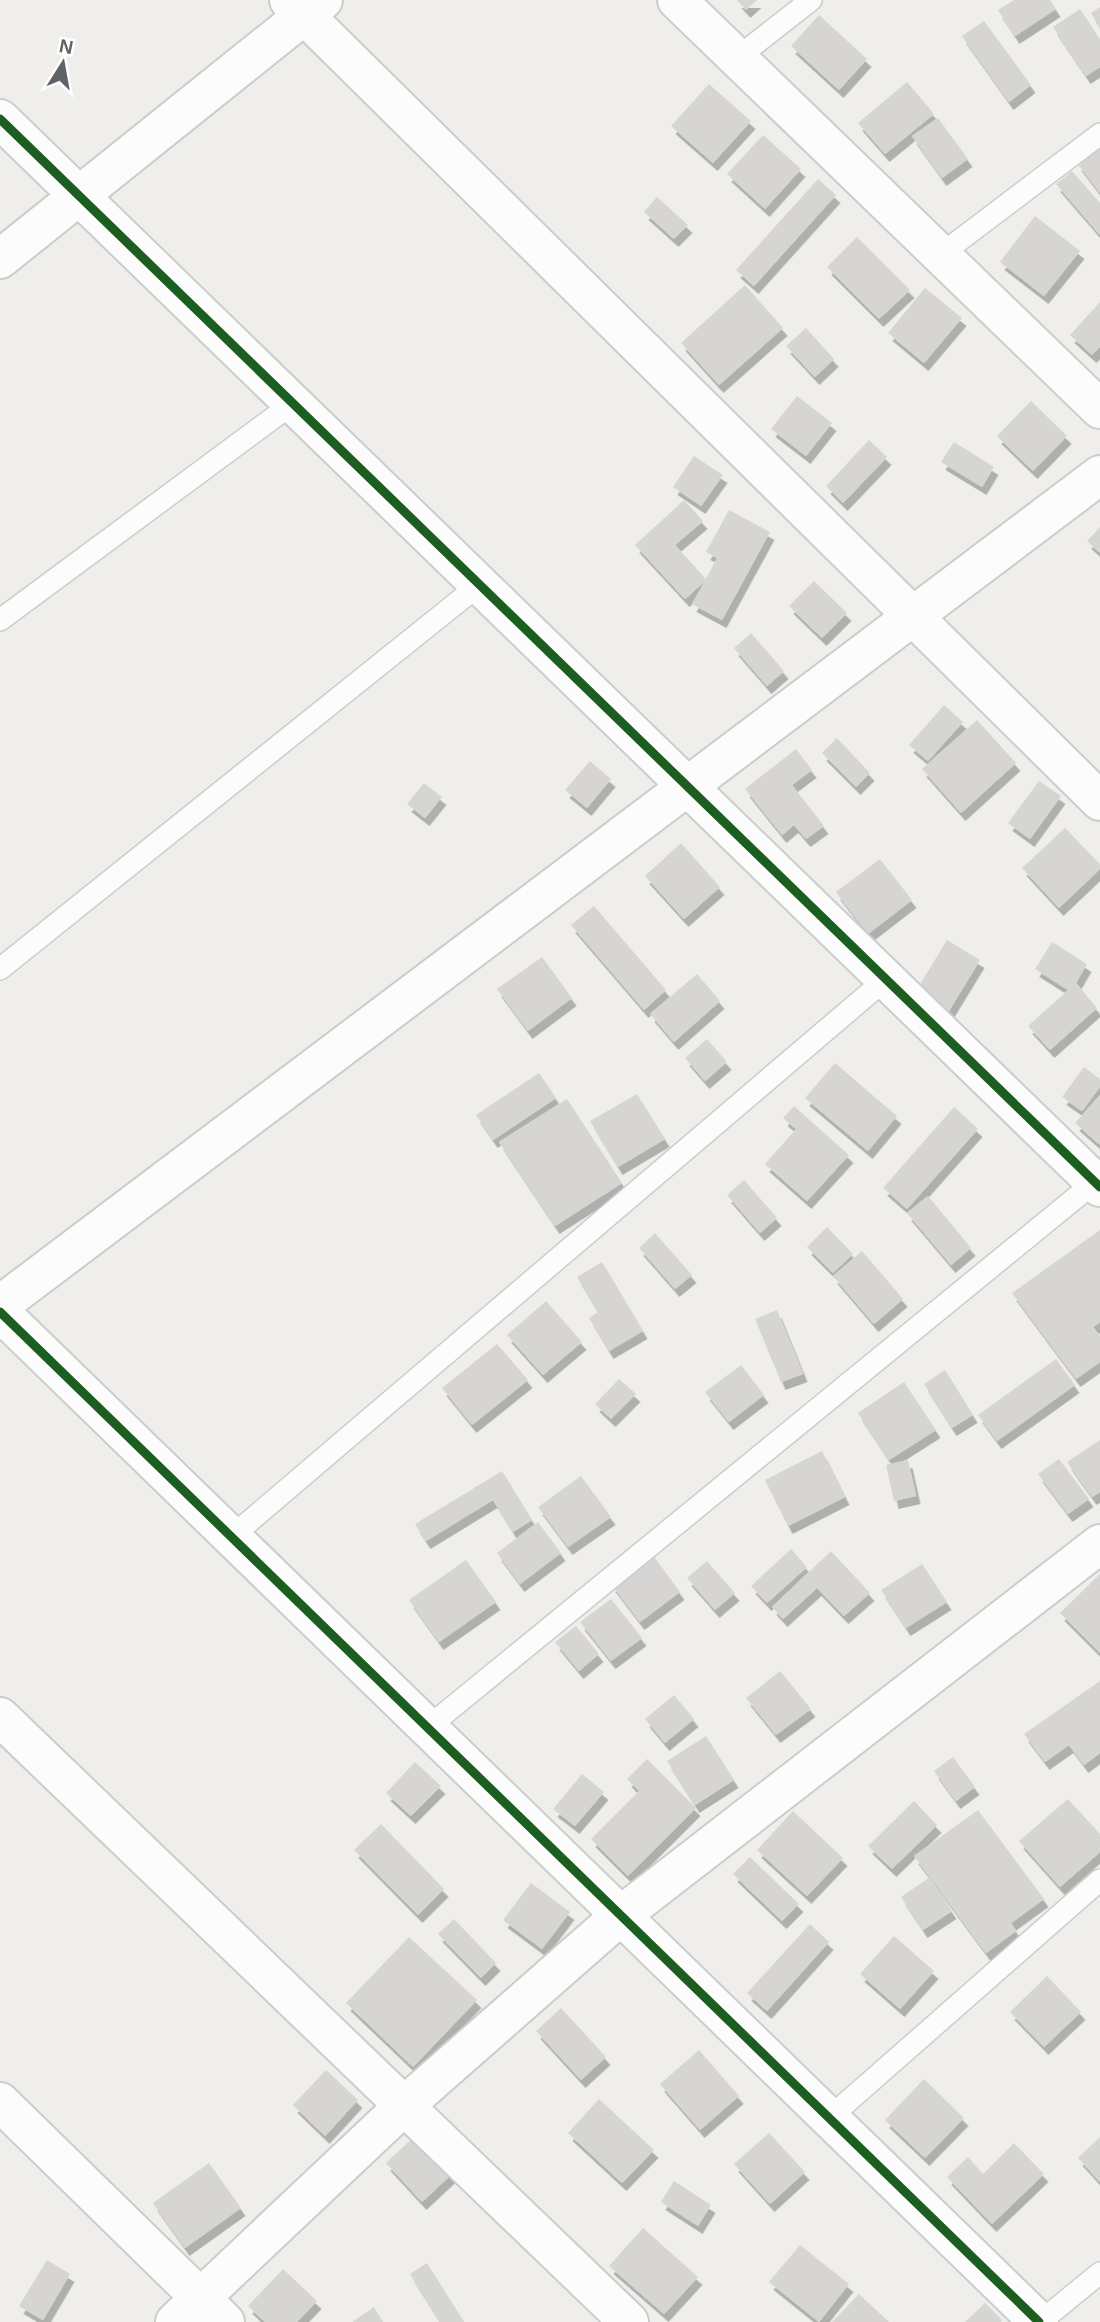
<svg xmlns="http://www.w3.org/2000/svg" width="1100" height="2322" font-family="Helvetica,sans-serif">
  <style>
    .building { fill: #d6d5d3; filter: url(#shadow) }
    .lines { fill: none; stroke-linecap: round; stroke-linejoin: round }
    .lane-casing { stroke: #cbcccc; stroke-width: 24 }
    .street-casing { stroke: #cbcccc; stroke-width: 42 }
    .lane { stroke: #fdfcfc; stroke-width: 21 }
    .street { stroke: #fdfcfc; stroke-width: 38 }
    .cycleway-casing { stroke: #fff; stroke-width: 13 }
    .cycleway { stroke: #1b5e20; stroke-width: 9 }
  </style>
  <defs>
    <filter id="shadow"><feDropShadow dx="4.5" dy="8" stdDeviation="0" flood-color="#0004"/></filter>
  </defs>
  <rect width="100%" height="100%" fill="#efeeea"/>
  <g class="building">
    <polygon points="737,0 757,0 746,10"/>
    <polygon points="1014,0 1050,0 1056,9 1015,36 998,10"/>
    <polygon points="1100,7 1100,28 1091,13"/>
    <polygon points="1080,9 1100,39 1100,67 1086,76 1053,27"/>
    <polygon points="819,15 867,59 839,90 791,46"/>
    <polygon points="984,21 1031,85 1009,102 962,36"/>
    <polygon points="907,82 934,114 885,154 858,123"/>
    <polygon points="709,84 751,121 713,163 671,126"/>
    <polygon points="938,118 968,159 942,178 912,136"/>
    <polygon points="763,135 801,169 765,209 727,174"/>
    <polygon points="1100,145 1100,193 1077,163"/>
    <polygon points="1072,171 1100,203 1100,235 1056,184"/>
    <polygon points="818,179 836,195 754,286 736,270"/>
    <polygon points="657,197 688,225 674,239 644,212"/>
    <polygon points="1035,216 1080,251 1044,296 1000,262"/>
    <polygon points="857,237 910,290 879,319 827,267"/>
    <polygon points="745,285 783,328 719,385 681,343"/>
    <polygon points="925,288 962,318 924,363 888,333"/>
    <polygon points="1100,302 1100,347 1092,355 1070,335"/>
    <polygon points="806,328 834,359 815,377 786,346"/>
    <polygon points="797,396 832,423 806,456 771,429"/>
    <polygon points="1031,401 1067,436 1033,471 997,436"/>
    <polygon points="869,440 887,457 843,503 826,486"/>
    <polygon points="954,442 994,467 982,487 941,462"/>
    <polygon points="694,456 723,475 701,506 673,487"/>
    <polygon points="684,500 703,521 675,545 706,579 717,558 706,552 729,510 770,532 722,620 692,604 705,581 685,599 635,545"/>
    <polygon points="1100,527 1100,553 1087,541"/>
    <polygon points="814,581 847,613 822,638 789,606"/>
    <polygon points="751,633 784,671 767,686 734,648"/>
    <polygon points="944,705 963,722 928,761 909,745"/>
    <polygon points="977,720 1016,763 961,813 922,769"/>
    <polygon points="837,738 870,773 856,787 822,753"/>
    <polygon points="796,749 812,770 792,785 824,826 806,839 794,825 782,835 745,789"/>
    <polygon points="590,761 611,779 587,808 565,790"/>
    <polygon points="1039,781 1061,796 1030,839 1008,823"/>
    <polygon points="424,783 442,797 425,818 407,804"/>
    <polygon points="1065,828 1100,864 1100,869 1059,908 1022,868"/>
    <polygon points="681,843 720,887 684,919 645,876"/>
    <polygon points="880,859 912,900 868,934 836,892"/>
    <polygon points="594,906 666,990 644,1010 571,925"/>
    <polygon points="947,940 980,960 949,1011 916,991"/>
    <polygon points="1052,942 1087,964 1076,983 1097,1008 1050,1050 1028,1026 1068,990 1035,969"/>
    <polygon points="542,957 572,998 528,1031 497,989"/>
    <polygon points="697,974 720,1001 674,1042 650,1014"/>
    <polygon points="707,1039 727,1062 705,1081 685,1058"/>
    <polygon points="835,1063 897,1116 868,1151 805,1098"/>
    <polygon points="1084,1067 1100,1079 1100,1087 1082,1111 1062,1097"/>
    <polygon points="539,1073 556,1098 493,1140 476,1115"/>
    <polygon points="637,1094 665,1139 618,1167 590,1121"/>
    <polygon points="1100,1095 1100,1145 1075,1123"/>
    <polygon points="567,1099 622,1183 555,1226 499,1142"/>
    <polygon points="794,1106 849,1155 807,1201 765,1164 796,1129 783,1118"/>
    <polygon points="954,1107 978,1129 907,1209 883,1188"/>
    <polygon points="744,1180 777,1218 760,1233 727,1195"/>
    <polygon points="928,1196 971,1248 951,1265 907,1213"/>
    <polygon points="827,1227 853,1254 833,1273 807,1247"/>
    <polygon points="1100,1230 1100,1322 1093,1327 1100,1336 1100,1362 1076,1379 1012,1293"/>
    <polygon points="655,1233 692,1275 675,1289 639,1248"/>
    <polygon points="862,1251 903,1299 874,1324 833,1276"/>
    <polygon points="602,1262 643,1331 609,1351 589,1318 598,1312 577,1277"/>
    <polygon points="546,1301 582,1342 543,1375 507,1335"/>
    <polygon points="777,1310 803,1374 781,1382 755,1319"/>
    <polygon points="497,1344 528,1380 472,1425 442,1388"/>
    <polygon points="1056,1359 1075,1385 997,1441 978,1415"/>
    <polygon points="741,1365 764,1395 729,1422 705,1392"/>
    <polygon points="945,1370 973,1415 952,1428 924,1384"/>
    <polygon points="619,1379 636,1394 611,1419 595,1404"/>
    <polygon points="904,1382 936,1430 889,1460 858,1413"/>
    <polygon points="1100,1440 1100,1492 1092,1497 1067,1462"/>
    <polygon points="822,1451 845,1497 788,1526 765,1480"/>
    <polygon points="1059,1459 1089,1499 1068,1514 1038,1474"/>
    <polygon points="908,1460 916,1496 894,1501 886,1465"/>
    <polygon points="502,1471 532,1520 513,1532 493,1500 426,1541 415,1524"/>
    <polygon points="581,1476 611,1517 568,1547 538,1507"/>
    <polygon points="538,1522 561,1553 520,1584 497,1553"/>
    <polygon points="791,1549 807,1567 767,1603 751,1586"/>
    <polygon points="831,1551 870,1593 844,1616 817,1588 783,1619 772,1607"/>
    <polygon points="652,1554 680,1592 640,1622 611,1584"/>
    <polygon points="466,1560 496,1602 439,1642 409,1600"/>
    <polygon points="707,1561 735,1593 715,1610 687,1578"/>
    <polygon points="922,1564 947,1602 906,1628 881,1590"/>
    <polygon points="1100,1574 1100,1653 1060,1613"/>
    <polygon points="611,1599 642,1638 611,1661 580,1622"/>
    <polygon points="576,1626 599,1654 579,1671 555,1642"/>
    <polygon points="780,1671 811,1709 776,1735 746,1698"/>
    <polygon points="1100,1681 1100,1753 1084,1765 1069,1745 1045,1762 1024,1734"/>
    <polygon points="674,1695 694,1719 665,1743 645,1719"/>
    <polygon points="706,1736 734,1780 695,1805 667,1761"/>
    <polygon points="953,1757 975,1787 956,1801 934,1771"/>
    <polygon points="647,1759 696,1808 628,1876 591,1839 639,1791 627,1779"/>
    <polygon points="415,1762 441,1786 411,1816 386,1793"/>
    <polygon points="582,1774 604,1792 575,1826 553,1809"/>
    <polygon points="1068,1799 1100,1834 1100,1852 1060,1887 1019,1841"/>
    <polygon points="914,1801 937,1825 892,1869 868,1846"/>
    <polygon points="978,1810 1044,1899 1011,1923 1016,1931 986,1953 914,1856"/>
    <polygon points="793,1811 843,1858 807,1896 757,1850"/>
    <polygon points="381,1824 444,1889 418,1915 354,1850"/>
    <polygon points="750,1857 799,1904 782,1921 733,1874"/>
    <polygon points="929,1878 952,1911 923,1930 901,1897"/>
    <polygon points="531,1883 570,1912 542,1949 503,1920"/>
    <polygon points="454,1919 496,1963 481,1978 438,1934"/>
    <polygon points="810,1924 829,1942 767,2011 747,1993"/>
    <polygon points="894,1936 934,1971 900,2009 860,1974"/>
    <polygon points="409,1937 477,2000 413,2067 346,2003"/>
    <polygon points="1047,1976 1081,2012 1044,2047 1010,2012"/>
    <polygon points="561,2008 606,2057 581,2080 536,2031"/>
    <polygon points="699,2050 739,2096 700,2130 660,2084"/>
    <polygon points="326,2070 358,2100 325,2136 293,2105"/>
    <polygon points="924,2079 964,2118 925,2158 885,2120"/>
    <polygon points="599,2099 654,2150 622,2183 568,2133"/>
    <polygon points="418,2133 454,2172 422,2202 386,2163"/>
    <polygon points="769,2133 805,2172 770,2204 734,2164"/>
    <polygon points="1100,2137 1100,2182 1078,2158"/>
    <polygon points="1014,2143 1044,2174 992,2224 947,2177 968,2157 983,2174"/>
    <polygon points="209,2163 241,2208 185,2248 153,2203"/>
    <polygon points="674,2181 711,2205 698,2226 661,2202"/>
    <polygon points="643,2228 698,2277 664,2314 609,2266"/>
    <polygon points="800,2245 849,2284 819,2322 769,2282"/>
    <polygon points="47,2260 70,2274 43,2320 19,2306"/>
    <polygon points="427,2263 464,2322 440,2322 410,2274"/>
    <polygon points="283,2269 317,2301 297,2322 265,2322 248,2306"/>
    <polygon points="859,2294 889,2322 832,2322"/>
    <polygon points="985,2303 1002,2320 1000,2322 965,2322"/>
    <polygon points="374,2307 383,2322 352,2322"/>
  </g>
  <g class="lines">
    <g class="lane-casing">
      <g id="lane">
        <polyline points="737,58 811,0"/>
        <polyline points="940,255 1100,134"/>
        <polyline points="0,620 292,404"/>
        <polyline points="0,969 479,585"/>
        <polyline points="231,1537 886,979"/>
        <polyline points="427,1728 1095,1182"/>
        <polyline points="829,2118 1100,1880"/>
        <polyline points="1040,2322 1100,2273"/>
      </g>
    </g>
    <g class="street-casing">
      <g id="street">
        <polyline points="289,0 1100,801"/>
        <polyline points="677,0 1100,409"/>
        <polyline points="0,119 1100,1187"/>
        <polyline points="0,259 323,0"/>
        <polyline points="0,1305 1100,475"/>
        <polyline points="0,1312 1039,2322"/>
        <polyline points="0,1717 629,2322"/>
        <polyline points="0,2102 225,2322"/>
        <polyline points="175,2322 405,2105 620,1916 1100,1544"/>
      </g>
    </g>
    <use href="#lane" class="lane"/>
    <use href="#street" class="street"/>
    <g class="cycleway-casing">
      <g id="cycleway">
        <polyline points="0,119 1100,1187"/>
        <polyline points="0,1312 1039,2322"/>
      </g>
    </g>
    <use href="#cycleway" class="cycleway"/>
  </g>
  <g transform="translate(63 63) rotate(11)" stroke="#ffffff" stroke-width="5" paint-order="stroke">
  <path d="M0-5L12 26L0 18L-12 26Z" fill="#5f6368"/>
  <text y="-10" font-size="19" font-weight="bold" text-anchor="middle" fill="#5f6368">N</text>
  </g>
</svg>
